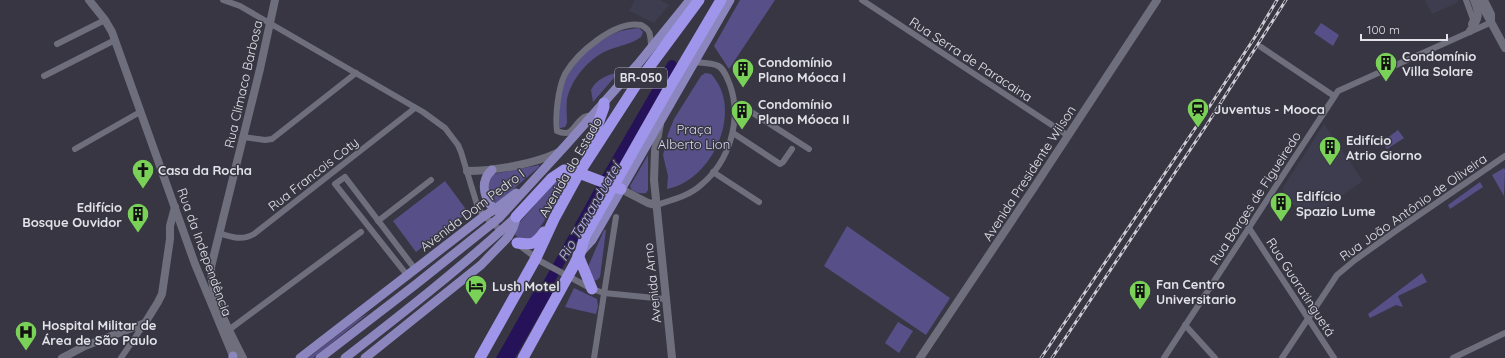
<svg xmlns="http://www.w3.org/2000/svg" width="1505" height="358" font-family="Quicksand,sans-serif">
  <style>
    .built { fill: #3e3d4f }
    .green { fill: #575088 }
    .water { fill: #251258 }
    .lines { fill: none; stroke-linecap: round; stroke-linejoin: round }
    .river { stroke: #251258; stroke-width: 10 }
    .street { stroke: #6f6e7c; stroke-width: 6 }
    .secondary { stroke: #6f6e7c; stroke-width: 8 }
    .primary { stroke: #8c86bf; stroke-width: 9 }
    .highway { stroke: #9f96eb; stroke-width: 11 }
    .rail-casing { stroke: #cecdd5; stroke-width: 3 }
    .rail { stroke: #373642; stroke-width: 1.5; stroke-dasharray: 4.5; stroke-linecap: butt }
    .labels { text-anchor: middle; stroke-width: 3; stroke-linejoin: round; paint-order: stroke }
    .shield { fill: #373642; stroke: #afaeb7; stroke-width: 1 }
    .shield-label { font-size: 12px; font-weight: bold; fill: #e2e2e9 }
    .poi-label { font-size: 13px; font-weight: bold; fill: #e2e2e9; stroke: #373642; text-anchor: start }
    .street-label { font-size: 13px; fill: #e2e2e9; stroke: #373642 }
    .park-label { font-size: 13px; fill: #dcdbf1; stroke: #373642 }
    .water-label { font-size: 14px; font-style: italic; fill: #bdb9f7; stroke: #373642 }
  </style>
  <rect width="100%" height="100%" fill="#373642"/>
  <g class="built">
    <polygon points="635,0 660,0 669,5 654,23 629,11"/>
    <polygon points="1425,0 1458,0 1459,2 1432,14"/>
    <polygon points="1324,124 1363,181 1305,221 1282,189"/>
  </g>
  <g class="green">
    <polygon points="740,0 775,0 729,69 714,46"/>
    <polygon points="1321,23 1339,35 1333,46 1314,33"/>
    <path d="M639,28L643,32L641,37C630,45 616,46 604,52C587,61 571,80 567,99C566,107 567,115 567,123L565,127L560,128C558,114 560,98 563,85C569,64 596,41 615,33C622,30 631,29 639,28Z"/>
    <path d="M619,72L593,102L591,90C596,79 608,75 619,72Z"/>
    <path d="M705,73L711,74C745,110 712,181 667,189L668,176L663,155L668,134L674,119L701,76Z"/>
    <polygon points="1398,130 1404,138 1387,149 1382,142"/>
    <path d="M648,155V190L646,193C640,194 636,193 631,189L630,186Z"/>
    <polygon points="539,165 539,167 497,203 495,204 490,200 488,180 494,174"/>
    <polygon points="1504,168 1505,170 1504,196 1492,175"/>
    <polygon points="564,175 569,176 570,181 533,238 525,241 516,236 514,232 515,228 558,178"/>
    <polygon points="445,181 468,212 416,252 393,221"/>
    <polygon points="1480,182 1483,187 1450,209 1448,205"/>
    <polygon points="847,226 950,298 926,335 824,266"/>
    <polygon points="604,230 606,230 600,277 597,280 592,281 587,269"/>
    <polygon points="1422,273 1427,282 1398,296 1403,307 1396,305 1370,318 1368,314"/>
    <polygon points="574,288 597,299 598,306 596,314 565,307"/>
    <polygon points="370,312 313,358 308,358 357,320"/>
    <polygon points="898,322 913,331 899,353 885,343"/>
  </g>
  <polygon class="water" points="539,282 554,290 515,358 496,358"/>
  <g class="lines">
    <polyline class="river" points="540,298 603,184 672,65"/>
    <g class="street">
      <polyline points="223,0 240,6 423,112 445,128 458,145 461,152 478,208 484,216 504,233"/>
      <polyline points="862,0 1067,135"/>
      <polyline points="1466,0 1473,19 1471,24"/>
      <polyline points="57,44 105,20"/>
      <polyline points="1261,47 1334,96"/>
      <polyline points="44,76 115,40"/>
      <polyline points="735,104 742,106 809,149"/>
      <path d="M592,115C589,116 585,116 583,118C573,125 573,138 557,131C555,116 558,88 565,74C577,53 615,20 641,25C645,27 650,31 650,36C651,40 651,44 651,48"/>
      <polyline points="733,133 780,164 783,162 792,149"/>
      <polyline points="243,137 265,140 272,139 356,73"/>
      <polyline points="75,149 140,112"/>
      <polyline points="713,172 759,202"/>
      <path d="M656,205C672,200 689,196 701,185C730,161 742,119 730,85C727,78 724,67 716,65C710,63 701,63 695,62"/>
      <polyline points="378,221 431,180"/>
      <polyline points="1249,228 1334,358"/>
      <path d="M219,233C231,237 242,241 254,234L415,108"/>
      <polyline points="519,245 540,261 592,289 604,293 665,299"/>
      <polyline points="407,275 335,184 345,177 415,269"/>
      <polyline points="1185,325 1215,358"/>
      <polyline points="226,332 361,232"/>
      <polyline points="121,358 145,323"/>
      <polyline points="594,358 616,217"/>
      <polyline points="1164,358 1338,91 1492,22 1492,14 1485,0"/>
      <polyline points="1282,358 1337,275 1355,260 1397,230 1505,156"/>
      <polyline points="1453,358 1505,333"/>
    </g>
    <g class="secondary">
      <polyline points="89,0 105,20 112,32 195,264 234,358"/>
      <polyline points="1479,0 1505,48"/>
      <path d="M1470,31C1479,19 1480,14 1474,0"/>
      <polyline points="660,124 655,151 654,180 672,358"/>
      <path d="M467,171C495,171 534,164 559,152"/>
      <polyline points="621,189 648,203 656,205"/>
      <polyline points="62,358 85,346 145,323 158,302 162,294 170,239 170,226 175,207"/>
      <path d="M243,358C229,330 211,299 211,267L260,69L275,0"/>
      <polyline points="920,358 1033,189 1157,0"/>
    </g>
    <g class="primary">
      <path d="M492,170C490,172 487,175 486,178C481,190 488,208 500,212"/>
      <polyline points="580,253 592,240 730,0"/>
      <polyline points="233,356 233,358"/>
      <polyline points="300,358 484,216 494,210 516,193"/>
      <polyline points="320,358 415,285 499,218 566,145 638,64 690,0"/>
      <path d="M345,358C403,313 462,267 516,217"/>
      <polyline points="365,358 481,265 508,237 513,228 516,219"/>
    </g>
    <g class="highway">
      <polyline points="588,151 604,107 604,103"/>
      <polyline points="516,217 552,178 564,170 579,173 621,189"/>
      <path d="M517,243C532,245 535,245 544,232"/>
      <polyline points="578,255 592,289"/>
      <polyline points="480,358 536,258 555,217 579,173 636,85 699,0"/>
      <polyline points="523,358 573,267 580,253 585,236 665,95 721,0"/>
    </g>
    <g class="rail-casing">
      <g id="rail">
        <polyline points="1041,358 1200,121 1255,37 1277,0"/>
        <polyline points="1052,358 1206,126 1286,0"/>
      </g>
    </g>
    <use href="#rail" class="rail"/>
  </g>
  <defs>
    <g id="building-pin" transform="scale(1.15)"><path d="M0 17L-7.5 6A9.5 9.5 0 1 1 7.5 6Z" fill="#7ad157" stroke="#373642"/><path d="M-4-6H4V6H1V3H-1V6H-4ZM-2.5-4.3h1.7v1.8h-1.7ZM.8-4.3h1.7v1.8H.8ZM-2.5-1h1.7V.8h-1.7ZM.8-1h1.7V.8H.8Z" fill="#111"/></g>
    <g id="station-pin" transform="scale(1.15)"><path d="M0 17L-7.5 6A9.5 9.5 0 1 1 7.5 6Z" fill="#7ad157" stroke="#373642"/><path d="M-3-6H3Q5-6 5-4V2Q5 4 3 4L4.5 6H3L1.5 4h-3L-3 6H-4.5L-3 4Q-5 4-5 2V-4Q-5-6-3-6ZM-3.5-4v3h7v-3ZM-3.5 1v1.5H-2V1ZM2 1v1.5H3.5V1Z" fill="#111"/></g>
    <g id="church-pin" transform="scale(1.15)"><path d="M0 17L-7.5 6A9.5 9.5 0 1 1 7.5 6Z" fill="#7ad157" stroke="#373642"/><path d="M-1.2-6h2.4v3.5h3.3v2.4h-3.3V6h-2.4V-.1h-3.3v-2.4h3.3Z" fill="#111"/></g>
    <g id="hotel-pin" transform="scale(1.15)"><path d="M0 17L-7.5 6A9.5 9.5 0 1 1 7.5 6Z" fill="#7ad157" stroke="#373642"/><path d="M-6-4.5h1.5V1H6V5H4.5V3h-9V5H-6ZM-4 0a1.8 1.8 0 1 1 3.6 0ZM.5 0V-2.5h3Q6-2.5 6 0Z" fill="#111"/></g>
    <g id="hospital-pin" transform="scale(1.15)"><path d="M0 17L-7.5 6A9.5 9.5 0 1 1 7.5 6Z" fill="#7ad157" stroke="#373642"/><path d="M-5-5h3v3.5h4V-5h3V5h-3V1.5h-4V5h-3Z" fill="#111"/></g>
  </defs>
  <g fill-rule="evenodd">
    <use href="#building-pin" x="1386" y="63"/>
    <use href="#building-pin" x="743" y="69"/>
    <use href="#station-pin" x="1198" y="109"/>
    <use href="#building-pin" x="742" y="111"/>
    <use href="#building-pin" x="1330" y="147"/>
    <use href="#church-pin" x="143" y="170"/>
    <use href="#building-pin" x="1281" y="203"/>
    <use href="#building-pin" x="138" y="214"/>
    <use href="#hotel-pin" x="476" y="286"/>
    <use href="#building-pin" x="1140" y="291"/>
    <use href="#hospital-pin" x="26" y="332"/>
  </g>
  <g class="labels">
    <rect class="shield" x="615" y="68" width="52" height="20" rx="3"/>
    <g class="shield-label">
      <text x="641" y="82">BR-050</text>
    </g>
    <g class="poi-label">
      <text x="1402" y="61">Condomínio<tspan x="1402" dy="15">Villa Solare</tspan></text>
      <text x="758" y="67">Condomínio<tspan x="758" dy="15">Plano Móoca I</tspan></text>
      <text x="758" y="109">Condomínio<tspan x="758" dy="15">Plano Móoca II</tspan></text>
      <text x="1214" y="114">Juventus - Mooca</text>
      <text x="1346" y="145">Edifício<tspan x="1346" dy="15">Atrio Giorno</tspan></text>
      <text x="158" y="175">Casa da Rocha</text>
      <text x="1296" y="201">Edifício<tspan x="1296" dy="15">Spazio Lume</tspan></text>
      <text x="122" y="212" text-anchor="end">Edifício<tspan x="122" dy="15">Bosque Ouvidor</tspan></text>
      <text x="1156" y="289">Fan Centro<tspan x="1156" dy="15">Universitario</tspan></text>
      <text x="492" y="291">Lush Motel</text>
      <text x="42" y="330">Hospital Militar de<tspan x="42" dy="15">Área de São Paulo</tspan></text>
    </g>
    <g class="street-label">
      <text transform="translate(971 59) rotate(33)" y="5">Rua Serra de Paracaina</text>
      <text transform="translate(243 84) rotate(-77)" y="5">Rua Clímaco Barbosa</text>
      <text transform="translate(570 167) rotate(-60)" y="5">Avenida do Estado</text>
      <text transform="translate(1029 173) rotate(-57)" y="5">Avenida Presidente Wilson</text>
      <text transform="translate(313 174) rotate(-38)" y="5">Rua Francois Coty</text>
      <text transform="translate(1255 198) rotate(-57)" y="5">Rua Borges de Figueiredo</text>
      <text transform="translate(1413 207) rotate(-35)" y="5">Rua João Antônio de Oliveira</text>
      <text transform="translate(472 210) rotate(-37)" y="5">Avenida Dom Pedro I</text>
      <text transform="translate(205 252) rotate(70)" y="5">Rua da Independência</text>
      <text transform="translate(652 283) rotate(-96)" y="5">Avenida Arno</text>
      <text transform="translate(1301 287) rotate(57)" y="5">Rua Guaratinguetá</text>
    </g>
    <g class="park-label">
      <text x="694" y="134">Praça<tspan x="694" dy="15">Alberto Lion</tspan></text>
    </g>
    <g class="water-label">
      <text transform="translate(589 212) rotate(-60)" y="5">Rio Tamanduateí</text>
    </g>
  </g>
  <path d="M1361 34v6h86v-6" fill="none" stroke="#e2e2e9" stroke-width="2"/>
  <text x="1367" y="34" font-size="12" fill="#e2e2e9" stroke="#373642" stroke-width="3" paint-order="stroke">100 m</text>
</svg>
